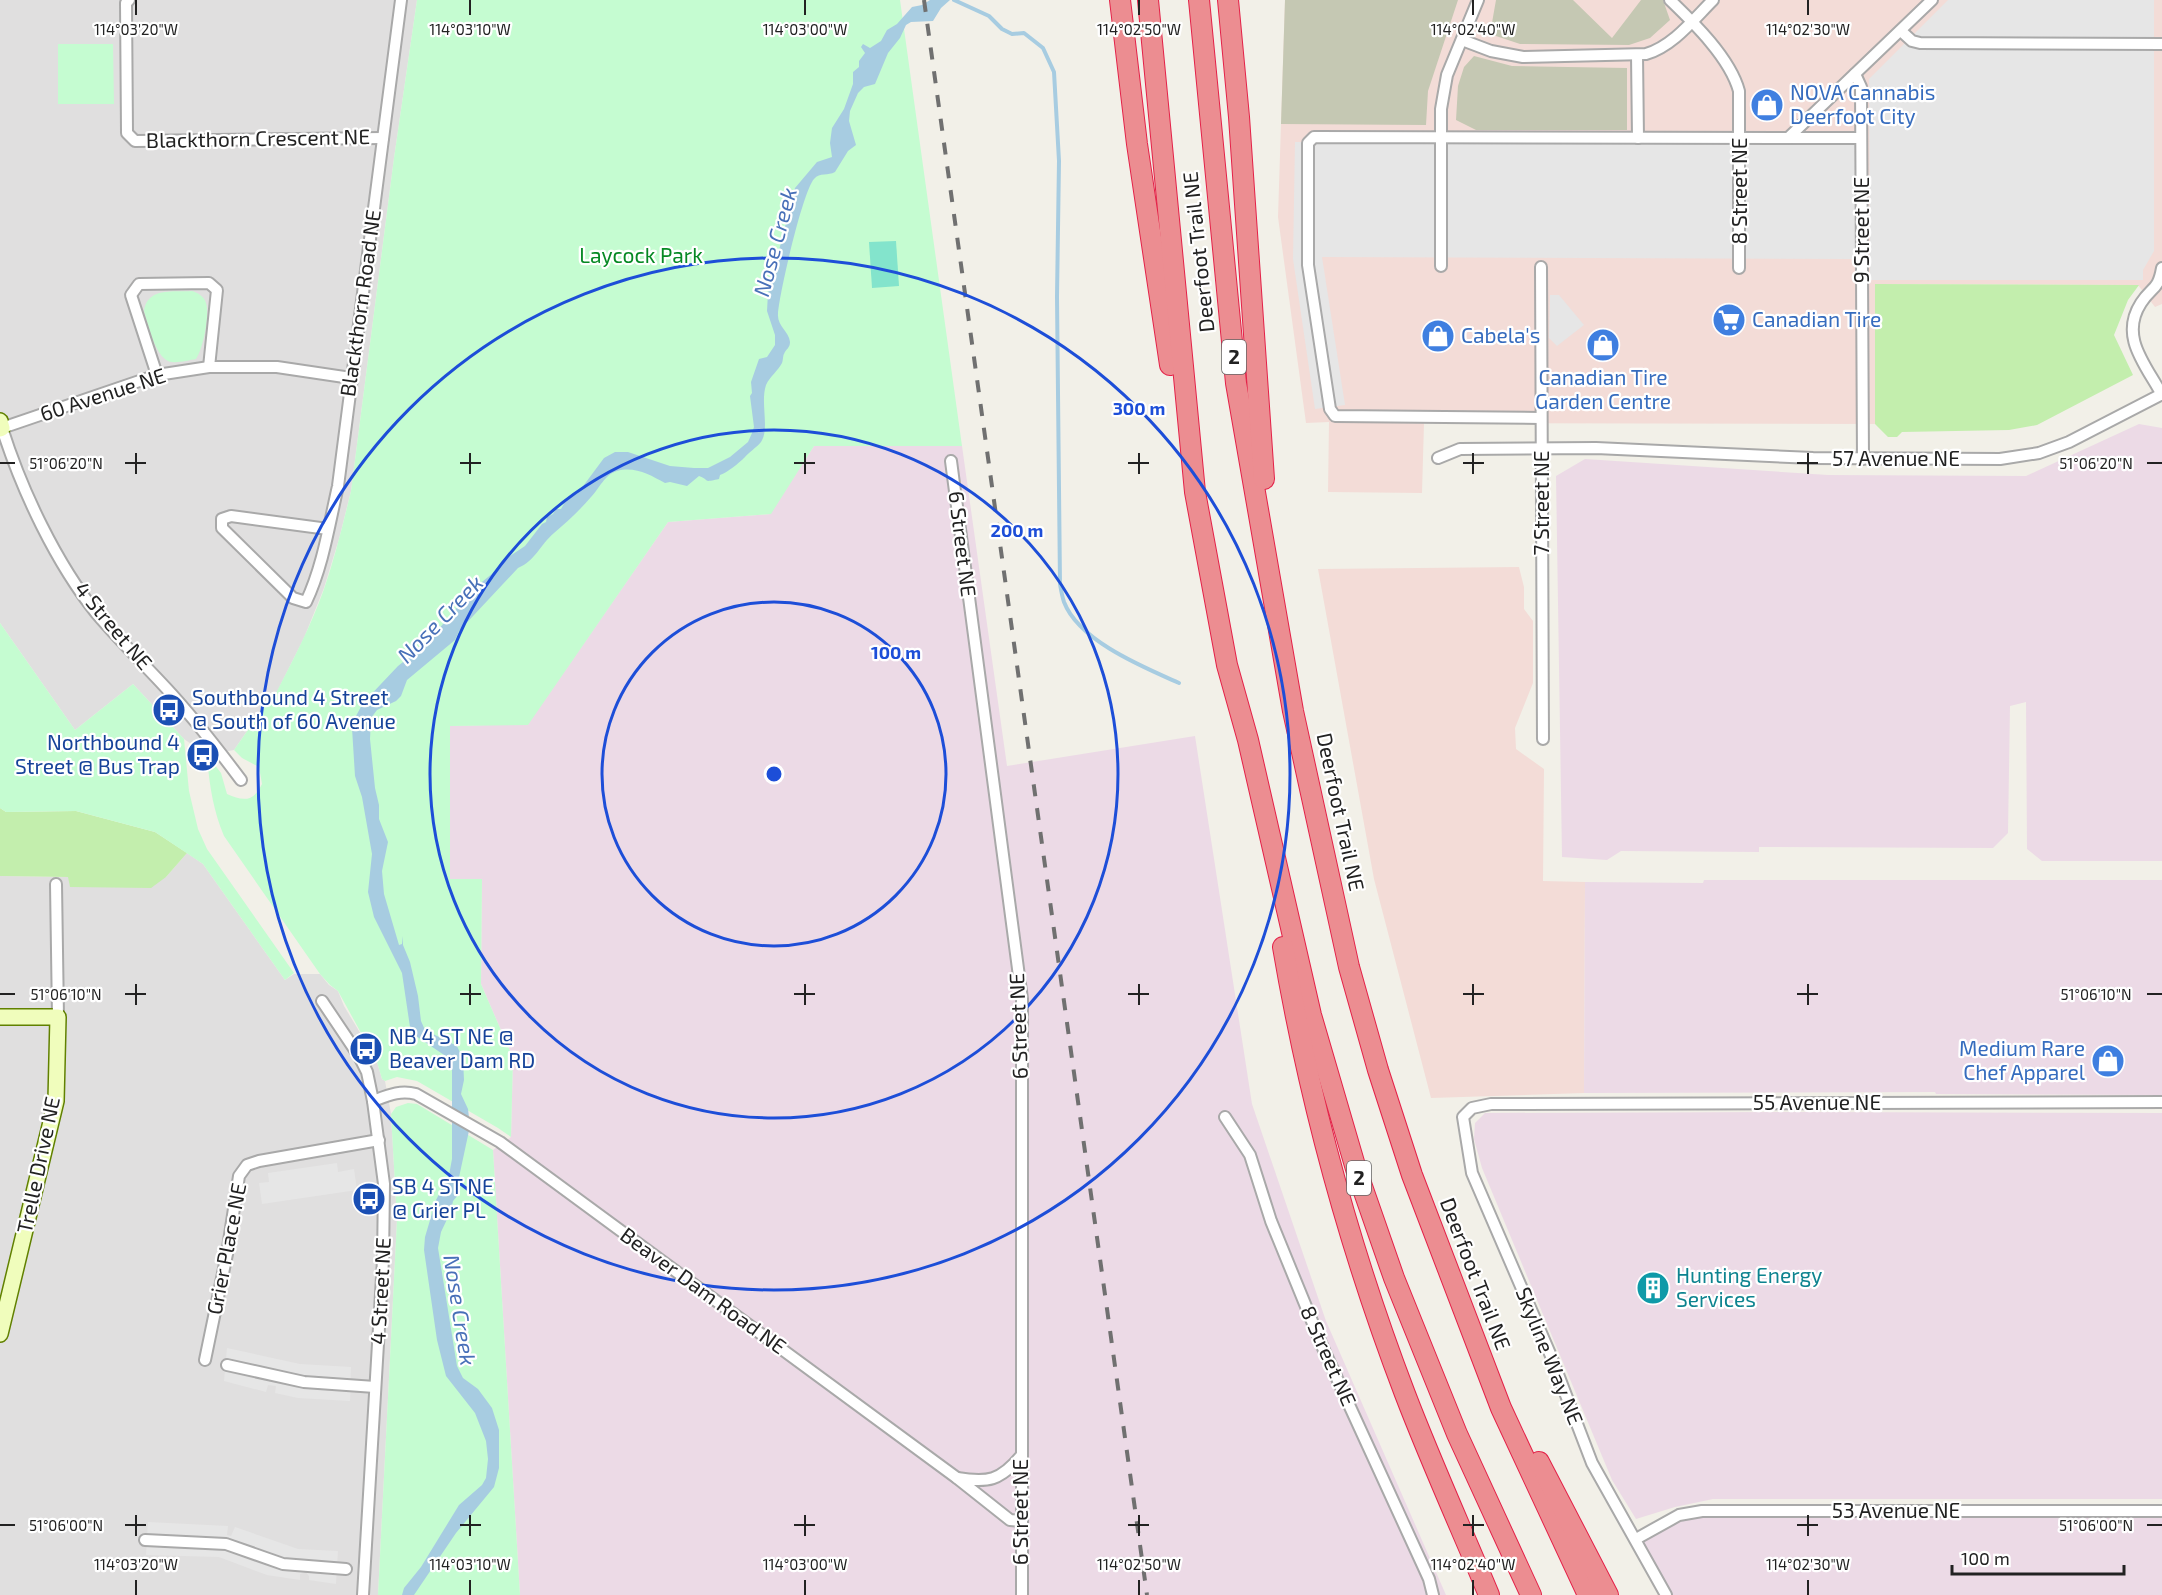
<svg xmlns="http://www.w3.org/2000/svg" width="2162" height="1595" font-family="'Exo 2',sans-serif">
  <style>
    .residential { fill: #e0dfdf }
    .commercial { fill: #f3dcd7 }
    .industrial { fill: #ecdae6 }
    .construction { fill: #c5c8b3 }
    .grass { fill: #c3eead }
    .park { fill: #c5fcd1 }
    .pitch { fill: #83e4cc }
    .parking { fill: #e6e6e6 }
    .water { fill: #a7cce1 }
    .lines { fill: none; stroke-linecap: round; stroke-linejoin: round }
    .stream { stroke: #a7cce1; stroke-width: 4 }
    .street-casing { stroke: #a9a9a9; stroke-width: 14 }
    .secondary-casing { stroke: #618100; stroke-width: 18 }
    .highway-casing { stroke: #e42148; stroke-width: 22 }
    .street { stroke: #fff; stroke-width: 10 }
    .secondary { stroke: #f0fdbc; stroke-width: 15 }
    .highway { stroke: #ec8d91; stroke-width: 20 }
    .rail { stroke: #707070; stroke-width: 4; stroke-dasharray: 12 12; stroke-linecap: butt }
    .ticks { fill: none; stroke: #222; stroke-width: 2 }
    .ring { fill: none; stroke: #1d4ed8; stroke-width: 3 }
    .labels { text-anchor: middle; stroke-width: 4.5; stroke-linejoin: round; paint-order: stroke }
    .shield { fill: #fff; stroke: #646464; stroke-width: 1.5 }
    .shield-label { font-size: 20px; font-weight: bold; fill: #222 }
    .shop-label { font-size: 21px; fill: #366cbe; stroke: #fff; text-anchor: start }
    .street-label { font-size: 21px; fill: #222; stroke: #fff }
    .park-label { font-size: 21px; fill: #068924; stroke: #fff }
    .transit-label { font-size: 21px; fill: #164399; stroke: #fff; text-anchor: start }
    .culture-label { font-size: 21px; fill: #0d838f; stroke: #fff; text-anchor: start }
    .water-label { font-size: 22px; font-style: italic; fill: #4870b8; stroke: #fff }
    .ticks-label { font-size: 15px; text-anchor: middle; fill: #222; stroke: #fff; stroke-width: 4.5; stroke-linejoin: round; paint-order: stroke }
    .centre { fill: #1d4ed8; stroke: #fff; stroke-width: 3 }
    .ring-label { font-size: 18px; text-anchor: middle; font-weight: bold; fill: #1d4ed8; stroke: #fff; stroke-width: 4.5; stroke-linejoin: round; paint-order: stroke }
  </style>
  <rect width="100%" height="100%" fill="#f2f0e8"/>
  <g class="residential">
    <polygon points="0,0 417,0 394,158 351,491 339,539 324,588 304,638 274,698 270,698 234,750 207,755 184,739 133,684 75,730 0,623"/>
    <polygon points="187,853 203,864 285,980 294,974 320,974 329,985 338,991 344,1006 368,1046 377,1062 382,1079 385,1081 391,1114 397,1220 378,1595 0,1595 0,876 69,877 70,886 166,877"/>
  </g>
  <g class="commercial">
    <polygon points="1285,0 2162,0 2162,304 2155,307 2138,285 1876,284 1875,424 1424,423 1422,493 1328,492 1329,422 1306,423 1278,217"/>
    <polygon points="1519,567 1524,587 1524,609 1533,621 1533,683 1515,728 1516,749 1544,769 1543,881 1585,882 1584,1093 1431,1098 1374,879 1318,569"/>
  </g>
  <g class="industrial">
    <polygon points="2139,424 2162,428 2162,861 2042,861 2027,849 2026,702 2010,706 2008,833 1993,848 1759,847 1759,852 1621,851 1607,860 1562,857 1556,476 1585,459 1828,475 2026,476"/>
    <polygon points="814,446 962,446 1007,766 1195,736 1252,1104 1326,1321 1446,1595 520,1595 493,1150 511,1137 513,1058 481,984 482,880 450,879 450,726 528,724 668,522 770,514"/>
    <polygon points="1704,880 2162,880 2162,1095 1936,1094 1935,1092 1584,1093 1585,882 1703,883"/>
    <polygon points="1808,1112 2162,1113 2162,1499 1713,1499 1675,1507 1636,1519 1612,1480 1482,1168 1474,1139 1475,1123 1485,1113"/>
    <polygon points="2162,1511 2162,1595 1666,1595 1636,1539 1679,1515"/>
  </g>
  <g class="construction">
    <polygon points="1285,0 1458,0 1428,91 1426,125 1281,124"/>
    <polygon points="1496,0 1573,0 1612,38 1641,0 1663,0 1670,20 1650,38 1629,45 1520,44 1490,34"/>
    <polygon points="1474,56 1512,66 1627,68 1627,130 1476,130 1456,120 1458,86 1464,67"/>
  </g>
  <g class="grass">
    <polygon points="1875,284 2139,285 2128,300 2114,335 2133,375 2037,425 2009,430 1902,432 1897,437 1888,437 1875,424"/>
    <polygon points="0,808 6,812 76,811 155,832 187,853 166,877 151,888 70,887 68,877 0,876"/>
  </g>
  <g class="park">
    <path d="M417,0H900L962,446H814L771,514L668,522L528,725L450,726V879H482L481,984L513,1058L511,1137L498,1128L417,1081L397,1077L385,1081L382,1079L377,1062L338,991L330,985L320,974L224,836C213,810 209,783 207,755L221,773L227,794C244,802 254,801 262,784L259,767L242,758L234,750L270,698L274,697C292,662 311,626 324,589C335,557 343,524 351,491L394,158Z"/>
    <polygon points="58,44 113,44 114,104 58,104"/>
    <path d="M192,291C198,293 204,296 206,303C210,315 203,349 196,359C189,360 179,363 172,362C156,361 148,324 144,311C147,287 173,292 192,291Z"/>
    <polygon points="0,623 75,730 133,684 184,739 189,791 198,829 207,849 294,973 285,980 203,864 155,832 76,811 6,812 0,808"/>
    <polygon points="408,1103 417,1104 493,1150 520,1595 378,1595 397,1220 391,1114 396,1107"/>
  </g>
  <polygon class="pitch" points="896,241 899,286 872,288 869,242"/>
  <g class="parking">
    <polygon points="1948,0 2154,0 2154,251 2143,270 2143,280 1870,280 1869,79"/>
    <polygon points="1295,142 1856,145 1855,259 1322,257 1345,405 1315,409 1293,259"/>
    <polygon points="1550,295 1559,295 1584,325 1557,346 1549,338"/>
    <polygon points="337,1163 338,1172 354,1169 357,1190 262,1204 259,1183 269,1182 268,1173"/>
    <polygon points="227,1348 300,1364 351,1367 350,1401 298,1398 275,1393 276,1386 268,1385 266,1392 224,1381"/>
    <polygon points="148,1522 228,1526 227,1535 231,1536 235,1527 298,1549 338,1551 336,1584 309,1580 309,1576 306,1572 300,1574 300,1580 267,1575 219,1557 146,1555"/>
  </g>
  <path class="water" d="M930,0H950L941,8L933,21L911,22L906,25L900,38L888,53L875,84L864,87L858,93L850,111L849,121L856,145L848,151L835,172C828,176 820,172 814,179C803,191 779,294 778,314C777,326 789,331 790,342C790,348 786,349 784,354C783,355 783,361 782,363C778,371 770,376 766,385C760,403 770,429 761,442C756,448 749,452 745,457C738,464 728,472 720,475L719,479C701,483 711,480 699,476L687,486L670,482L665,483C650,475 635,466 617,471C605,474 599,489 591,497C580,510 566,523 554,533C540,545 535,561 518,568L459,631L455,640L407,680L401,696L396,701L377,710L371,718L370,739L375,788L379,805V819L388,842L382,871L384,894L399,945L402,944L403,936V945L410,962L418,996L421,1021L425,1030L457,1046L463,1059L464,1080L461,1094L468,1109L470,1126L458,1182L459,1194L453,1201L451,1211L441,1232L438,1248L457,1366L463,1378L478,1389L492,1408L499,1430V1468L494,1487L456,1533L414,1595H402L404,1588L421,1567L459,1505L482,1485L486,1478L488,1459L486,1441L475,1413L446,1376L437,1340L424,1250L425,1237L436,1200L449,1175L452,1159V1063L450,1059L416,1036L410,1027L402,973L374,917L368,892L372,854L362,797L355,776L352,728L356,716L363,703L398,666L426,644L472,590L498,569L510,556L525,546L542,524L546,522L547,517L553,514L556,509H561L566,500L578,493L604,458L615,452H628L670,466L694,468H708L730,457L748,442L752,433L754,427L750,396L752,393L751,382L759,359L767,357L775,345V335L767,311L768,293L795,188L817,162L832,157L830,143L832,128L844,109L853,84V72L859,67V61L865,53L861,47L863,44L870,48L881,41L887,30L897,24L912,7L922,5Z"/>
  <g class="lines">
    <path class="stream" d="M954,0L989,16L1002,29L1012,34L1024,33L1043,48L1054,72L1059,161L1057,297L1060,584C1061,590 1062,596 1064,602C1079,641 1143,667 1179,683"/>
    <g class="street-casing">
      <g id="street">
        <polyline points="129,0 126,3 127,133 135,141 383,138"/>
        <path d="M1670,0C1694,23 1730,58 1739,91V268"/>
        <polyline points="1901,31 1912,41 1920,43 2162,44"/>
        <path d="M1462,40L1491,51L1523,57L1646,54C1673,46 1693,20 1713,0"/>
        <polyline points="1637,55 1638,138"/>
        <polyline points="1855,74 1861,87 1863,459"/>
        <polyline points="1788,138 1861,138"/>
        <polyline points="1441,266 1441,109 1447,75 1478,0"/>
        <polyline points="1541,267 1543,739"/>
        <path d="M2162,268C2158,291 2152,286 2141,303C2119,337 2146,365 2162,395"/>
        <polyline points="157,375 131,295 139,284 209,283 217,290 209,367"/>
        <polyline points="1541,418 1335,416 1330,409 1308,265 1308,143 1314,137 1788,138 1932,0"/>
        <polyline points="1438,458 1460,449 1596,448 1813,458 2000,459 2039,453 2069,442 2162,394"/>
        <polyline points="951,461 1022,999 1022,1595"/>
        <path d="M328,529L231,516L222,519V528L293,598L306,602C323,566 329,525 338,486L401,0"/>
        <path d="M241,780C217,748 193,717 166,688C143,663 119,640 97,614C56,563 22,491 2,428L157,375L209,367H277L351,378"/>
        <polyline points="56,884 58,1017"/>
        <polyline points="322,1001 359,1056 367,1072 373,1101 384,1184 383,1260 363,1595"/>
        <path d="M373,1101C389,1095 400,1090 416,1094L500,1142L957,1478L1010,1520L1021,1521"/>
        <polyline points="1225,1117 1250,1155 1271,1221 1323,1348 1429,1579 1433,1595"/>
        <polyline points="205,1360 227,1254 239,1176 247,1165 259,1161 379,1140"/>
        <polyline points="227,1365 304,1382 375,1387"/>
        <path d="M957,1478C988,1483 1000,1481 1021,1456"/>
        <polyline points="1636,1539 1679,1515 1702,1511 2162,1511"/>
        <polyline points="145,1540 226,1544 283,1564 346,1569"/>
        <polyline points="1666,1595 1592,1463 1551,1356 1472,1173 1463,1117 1472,1108 1491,1104 2162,1102"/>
      </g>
    </g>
    <g class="secondary-casing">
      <g id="secondary">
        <polyline points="0,421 2,428 0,429"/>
        <polyline points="0,1017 58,1017 56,1101 0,1334"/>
      </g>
    </g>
    <g class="highway-casing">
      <g id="highway">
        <polyline points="1120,0 1137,144 1170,365"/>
        <polyline points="1148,0 1195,492 1227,665 1248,740 1311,1015 1356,1169 1394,1278 1457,1434 1531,1595"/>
        <polyline points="1199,0 1236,383 1293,711 1349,967 1378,1070 1412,1175 1501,1408 1588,1595"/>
        <polyline points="1228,0 1239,117 1264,479"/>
        <path d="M1283,947C1309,1099 1350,1250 1405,1394C1431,1462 1461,1528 1489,1595"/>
        <polyline points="1539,1462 1608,1595"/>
      </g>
    </g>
    <use href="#street" class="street"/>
    <use href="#secondary" class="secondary"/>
    <use href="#highway" class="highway"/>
    <polyline class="rail" points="924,0 1147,1595"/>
  </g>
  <path class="ticks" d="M136,0V15M470,0V15M805,0V15M1139,0V15M1473,0V15M1808,0V15M136,453V474M470,453V474M805,453V474M1139,453V474M1473,453V474M1808,453V474M0,463H15M125,463H146M460,463H481M794,463H815M1128,463H1149M1463,463H1484M1797,463H1818M2147,463H2162M136,984V1005M470,984V1005M805,984V1005M1139,984V1005M1473,984V1005M1808,984V1005M0,994H15M125,994H146M460,994H481M794,994H815M1128,994H1149M1463,994H1484M1797,994H1818M2147,994H2162M136,1515V1536M470,1515V1536M805,1515V1536M1139,1515V1536M1473,1515V1536M1808,1515V1536M0,1525H15M125,1525H146M460,1525H481M794,1525H815M1128,1525H1149M1463,1525H1484M1797,1525H1818M2147,1525H2162M136,1580V1595M470,1580V1595M805,1580V1595M1139,1580V1595M1473,1580V1595M1808,1580V1595"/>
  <g class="ring">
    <circle cx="774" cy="774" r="172"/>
    <circle cx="774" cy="774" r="344"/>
    <circle cx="774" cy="774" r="516"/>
  </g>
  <defs>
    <g id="shop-disc" transform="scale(1.725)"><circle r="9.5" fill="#3f7fe0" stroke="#fff"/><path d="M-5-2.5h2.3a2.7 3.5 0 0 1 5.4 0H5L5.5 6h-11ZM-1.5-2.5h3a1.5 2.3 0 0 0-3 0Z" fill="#fff"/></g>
    <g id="supermarket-disc" transform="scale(1.725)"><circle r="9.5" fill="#3f7fe0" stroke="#fff"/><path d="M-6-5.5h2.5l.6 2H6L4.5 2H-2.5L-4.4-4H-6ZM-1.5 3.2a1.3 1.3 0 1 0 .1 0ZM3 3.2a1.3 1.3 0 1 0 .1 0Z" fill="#fff"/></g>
    <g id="bus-disc" transform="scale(1.725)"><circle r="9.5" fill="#1a4fb4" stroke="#fff"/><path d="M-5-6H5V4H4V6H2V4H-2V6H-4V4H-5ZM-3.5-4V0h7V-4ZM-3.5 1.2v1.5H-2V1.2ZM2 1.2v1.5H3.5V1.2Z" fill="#fff"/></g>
    <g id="building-disc" transform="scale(1.725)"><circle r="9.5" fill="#0f9aa8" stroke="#fff"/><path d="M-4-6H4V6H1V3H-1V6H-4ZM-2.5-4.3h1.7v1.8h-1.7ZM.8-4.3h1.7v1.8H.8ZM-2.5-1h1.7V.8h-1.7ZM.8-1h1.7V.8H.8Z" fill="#fff"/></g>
  </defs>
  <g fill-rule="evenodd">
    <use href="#shop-disc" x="1767" y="105"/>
    <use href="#supermarket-disc" x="1729" y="320"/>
    <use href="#shop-disc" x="1438" y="336"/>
    <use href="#shop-disc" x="1603" y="345"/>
    <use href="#bus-disc" x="169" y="710"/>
    <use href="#bus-disc" x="203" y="755"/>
    <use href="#bus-disc" x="366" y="1049"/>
    <use href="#shop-disc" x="2108" y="1061"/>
    <use href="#bus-disc" x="369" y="1199"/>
    <use href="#building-disc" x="1653" y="1288"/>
  </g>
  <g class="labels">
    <g class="shield">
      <rect x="1222" y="340" width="24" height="34" rx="4.5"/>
      <rect x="1347" y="1161" width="24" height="34" rx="4.5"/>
    </g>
    <g class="shield-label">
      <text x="1234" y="364">2</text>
      <text x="1359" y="1185">2</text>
    </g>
    <g class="shop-label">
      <text x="1790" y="100">NOVA Cannabis<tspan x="1790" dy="24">Deerfoot City</tspan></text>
      <text x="1752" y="327">Canadian Tire</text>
      <text x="1461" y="343">Cabela's</text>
      <text x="1603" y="385" text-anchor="middle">Canadian Tire<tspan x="1603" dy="24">Garden Centre</tspan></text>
      <text x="2085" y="1056" text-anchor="end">Medium Rare<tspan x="2085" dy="24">Chef Apparel</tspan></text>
    </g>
    <g class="street-label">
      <text transform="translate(258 139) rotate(-1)" y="7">Blackthorn Crescent NE</text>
      <text transform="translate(1740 191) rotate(-90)" y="7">8 Street NE</text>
      <text transform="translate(1862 230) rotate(-90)" y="7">9 Street NE</text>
      <text transform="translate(1199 252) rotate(-96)" y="7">Deerfoot Trail NE</text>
      <text transform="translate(361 303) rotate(-82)" y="7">Blackthorn Road NE</text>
      <text transform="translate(103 395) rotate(-18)" y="7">60 Avenue NE</text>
      <text x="1896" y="466">57 Avenue NE</text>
      <text transform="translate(1542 503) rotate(-90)" y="7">7 Street NE</text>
      <text transform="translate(962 544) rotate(83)" y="7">6 Street NE</text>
      <text transform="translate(113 626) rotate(50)" y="7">4 Street NE</text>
      <text transform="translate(1340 812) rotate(78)" y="7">Deerfoot Trail NE</text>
      <text transform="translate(1019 1026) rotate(-92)" y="7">6 Street NE</text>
      <text x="1817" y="1110">55 Avenue NE</text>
      <text transform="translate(39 1165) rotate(-78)" y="7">Trelle Drive NE</text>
      <text transform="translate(227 1249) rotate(-79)" y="7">Grier Place NE</text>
      <text transform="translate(1475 1274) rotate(69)" y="7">Deerfoot Trail NE</text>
      <text transform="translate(381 1291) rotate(-87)" y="7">4 Street NE</text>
      <text transform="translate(703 1291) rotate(36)" y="7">Beaver Dam Road NE</text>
      <text transform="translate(1328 1356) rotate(66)" y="7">8 Street NE</text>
      <text transform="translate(1549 1356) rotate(68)" y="7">Skyline Way NE</text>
      <text x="1896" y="1518">53 Avenue NE</text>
      <text transform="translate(1021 1512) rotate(-90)" y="7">6 Street NE</text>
    </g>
    <g class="park-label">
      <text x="641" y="263">Laycock Park</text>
    </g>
    <g class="transit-label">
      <text x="192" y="705">Southbound 4 Street<tspan x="192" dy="24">@ South of 60 Avenue</tspan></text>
      <text x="180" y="750" text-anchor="end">Northbound 4<tspan x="180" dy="24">Street @ Bus Trap</tspan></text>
      <text x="389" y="1044">NB 4 ST NE @<tspan x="389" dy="24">Beaver Dam RD</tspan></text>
      <text x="392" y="1194">SB 4 ST NE<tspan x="392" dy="24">@ Grier PL</tspan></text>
    </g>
    <g class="culture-label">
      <text x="1676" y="1283">Hunting Energy<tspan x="1676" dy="24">Services</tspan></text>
    </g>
    <g class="water-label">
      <text transform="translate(775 242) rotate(-75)" y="8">Nose Creek</text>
      <text transform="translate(440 619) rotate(-46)" y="8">Nose Creek</text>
      <text transform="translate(460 1310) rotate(81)" y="8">Nose Creek</text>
    </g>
  </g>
  <g class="ticks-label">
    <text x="136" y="35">114°03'20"W</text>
    <text x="470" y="35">114°03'10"W</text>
    <text x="805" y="35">114°03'00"W</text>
    <text x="1139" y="35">114°02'50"W</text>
    <text x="1473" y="35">114°02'40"W</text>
    <text x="1808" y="35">114°02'30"W</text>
    <text x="66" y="469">51°06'20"N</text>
    <text x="2096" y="469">51°06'20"N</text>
    <text x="66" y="1000">51°06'10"N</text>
    <text x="2096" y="1000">51°06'10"N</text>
    <text x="66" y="1531">51°06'00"N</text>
    <text x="2096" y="1531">51°06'00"N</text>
    <text x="136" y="1570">114°03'20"W</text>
    <text x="470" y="1570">114°03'10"W</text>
    <text x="805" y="1570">114°03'00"W</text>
    <text x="1139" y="1570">114°02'50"W</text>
    <text x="1473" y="1570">114°02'40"W</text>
    <text x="1808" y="1570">114°02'30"W</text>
  </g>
  <circle cx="774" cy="774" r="9" class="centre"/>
  <g class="ring-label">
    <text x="1139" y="415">300 m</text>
    <text x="1017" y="537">200 m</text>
    <text x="896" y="659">100 m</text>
  </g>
  <path d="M1952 1565v9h172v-9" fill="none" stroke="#222222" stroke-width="3"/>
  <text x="1961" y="1565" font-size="18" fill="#222222" stroke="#ffffff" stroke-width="4.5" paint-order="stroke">100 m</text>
</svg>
